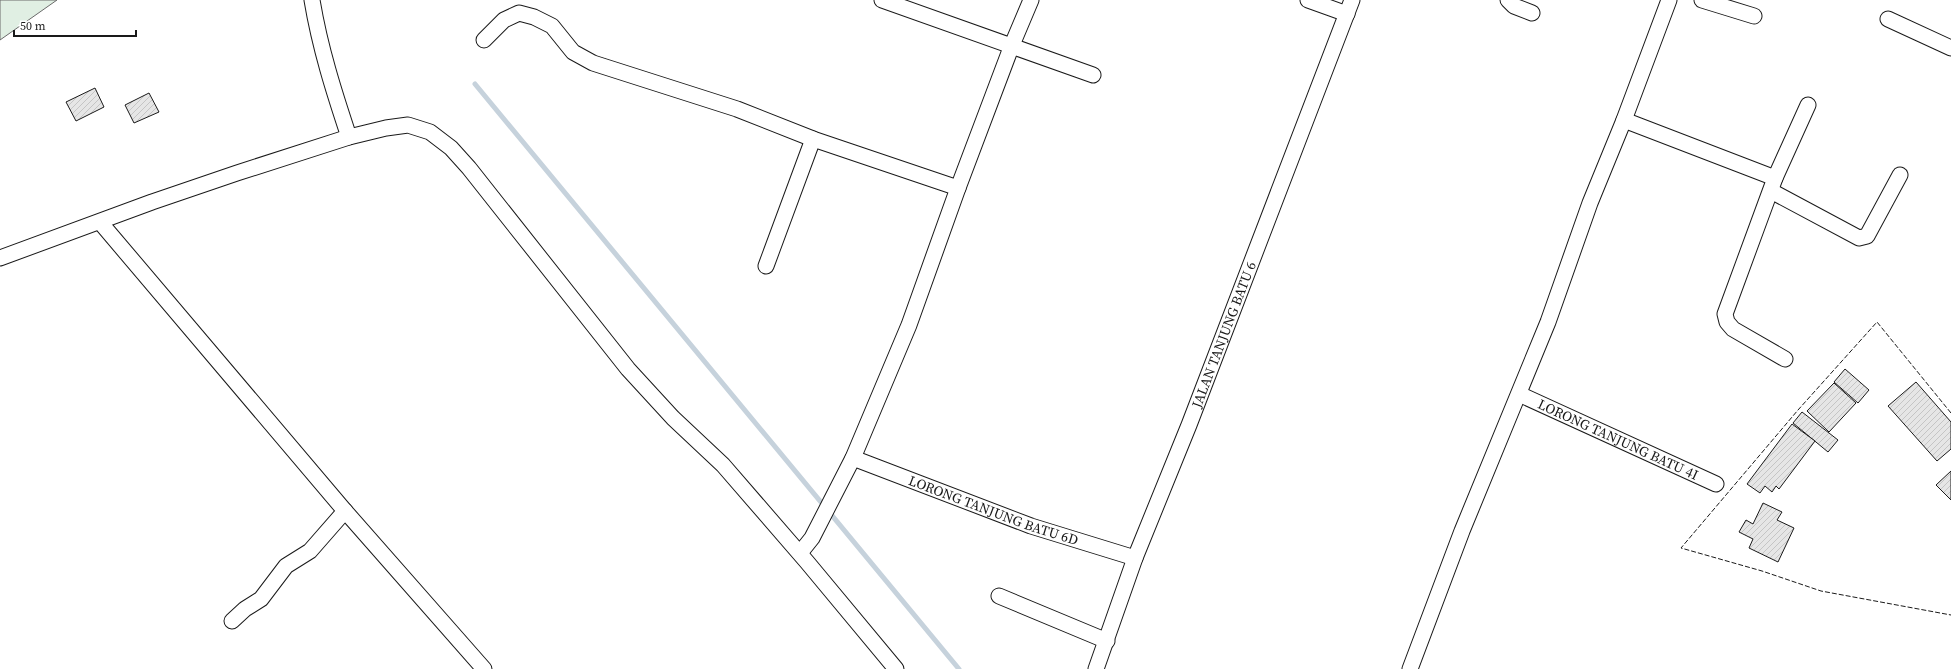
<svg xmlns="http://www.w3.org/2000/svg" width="1951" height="669" font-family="'Source Serif 4',serif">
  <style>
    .green { fill: #e0efe3; stroke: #6a6a6a }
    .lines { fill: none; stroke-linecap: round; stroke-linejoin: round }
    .stream { stroke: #c6d2dc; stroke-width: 5 }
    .building { fill: url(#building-hatch); stroke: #1a1a1a }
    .minor-casing { stroke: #1a1a1a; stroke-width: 17 }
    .minor { stroke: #fff; stroke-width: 15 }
    .fence { stroke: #1a1a1a; stroke-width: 1; stroke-dasharray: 5 2; stroke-linecap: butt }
    .labels { text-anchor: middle; stroke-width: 3; stroke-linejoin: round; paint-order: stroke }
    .street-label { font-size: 14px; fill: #1a1a1a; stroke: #fff }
  </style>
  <defs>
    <pattern id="building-hatch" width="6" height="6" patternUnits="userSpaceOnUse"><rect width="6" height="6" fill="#e6e6e6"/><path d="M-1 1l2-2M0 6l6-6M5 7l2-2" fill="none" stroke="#c5c5c5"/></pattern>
  </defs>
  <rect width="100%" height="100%" fill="#fff"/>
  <polygon class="green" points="0,0 57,0 0,40"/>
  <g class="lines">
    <polyline class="stream" points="475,84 959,669"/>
  </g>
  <g class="building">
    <polygon points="95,88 104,107 76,121 66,102"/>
    <polygon points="149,93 159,112 134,123 125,105"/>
    <polygon points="1845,369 1869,390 1858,403 1834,382"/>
    <polygon points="1916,382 1951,422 1951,449 1937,461 1888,406"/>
    <polygon points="1834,383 1856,403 1829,432 1807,411"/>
    <polygon points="1802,412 1838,440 1828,452 1793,423"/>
    <polygon points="1792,424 1815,441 1779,489 1776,486 1772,492 1765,486 1760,493 1747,484"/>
    <polygon points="1951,471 1951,500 1936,485"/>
    <polygon points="1763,503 1782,512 1777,520 1794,528 1778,562 1749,548 1753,539 1739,532 1746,520 1753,524"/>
  </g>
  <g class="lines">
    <g class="minor-casing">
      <g id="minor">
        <path d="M312,0C320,48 334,92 349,137"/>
        <polyline points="882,0 1093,75"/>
        <polyline points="1308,0 1347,14"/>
        <polyline points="1508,0 1514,6 1532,13"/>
        <polyline points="1702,0 1754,16"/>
        <polyline points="1888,19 1951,48"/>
        <polyline points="484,40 504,20 519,13 534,17 552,26 573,52 593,63 737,109 813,139 958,188"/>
        <polyline points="1624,120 1775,178 1725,314 1727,322 1733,329 1785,359"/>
        <polyline points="1775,178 1808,105"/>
        <polyline points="1771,191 1859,238 1867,236 1900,175"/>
        <polyline points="100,222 345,511 484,669"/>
        <polyline points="0,258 152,202 237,173 349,137 386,128 408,125 430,132 451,148 469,168 628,369 673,418 723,465 807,562 896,669"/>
        <polyline points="766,266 813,139"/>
        <path id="s1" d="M1519,394L1716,484"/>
        <path id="s2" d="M853,458L1031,526L1135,558"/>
        <polyline points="800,553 812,538 853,458 909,325 958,188 1012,45 1031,0"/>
        <polyline points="999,596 1107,641"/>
        <polyline points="232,621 245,609 261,599 286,566 310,551 345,511"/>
        <path id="s3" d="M1096,669L1135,558L1189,425L1352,0"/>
        <polyline points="1410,669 1462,531 1548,322 1590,203 1624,120 1669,0"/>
      </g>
    </g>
    <use href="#minor" class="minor"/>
    <polyline class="fence" points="1951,413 1877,322 1798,410 1681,548 1762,571 1821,591 1951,615"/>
  </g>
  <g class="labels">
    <g class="street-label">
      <text dy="5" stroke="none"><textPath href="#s3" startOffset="358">JALAN TANJUNG BATU 6</textPath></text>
      <text dy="5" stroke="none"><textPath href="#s1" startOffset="109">LORONG TANJUNG BATU 4I</textPath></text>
      <text dy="5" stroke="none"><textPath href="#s2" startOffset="150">LORONG TANJUNG BATU 6D</textPath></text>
    </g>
  </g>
  <path d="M14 30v6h122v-6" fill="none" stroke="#1a1a1a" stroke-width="2"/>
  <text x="20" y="30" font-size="12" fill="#1a1a1a" stroke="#ffffff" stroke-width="3" paint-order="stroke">50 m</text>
</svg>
